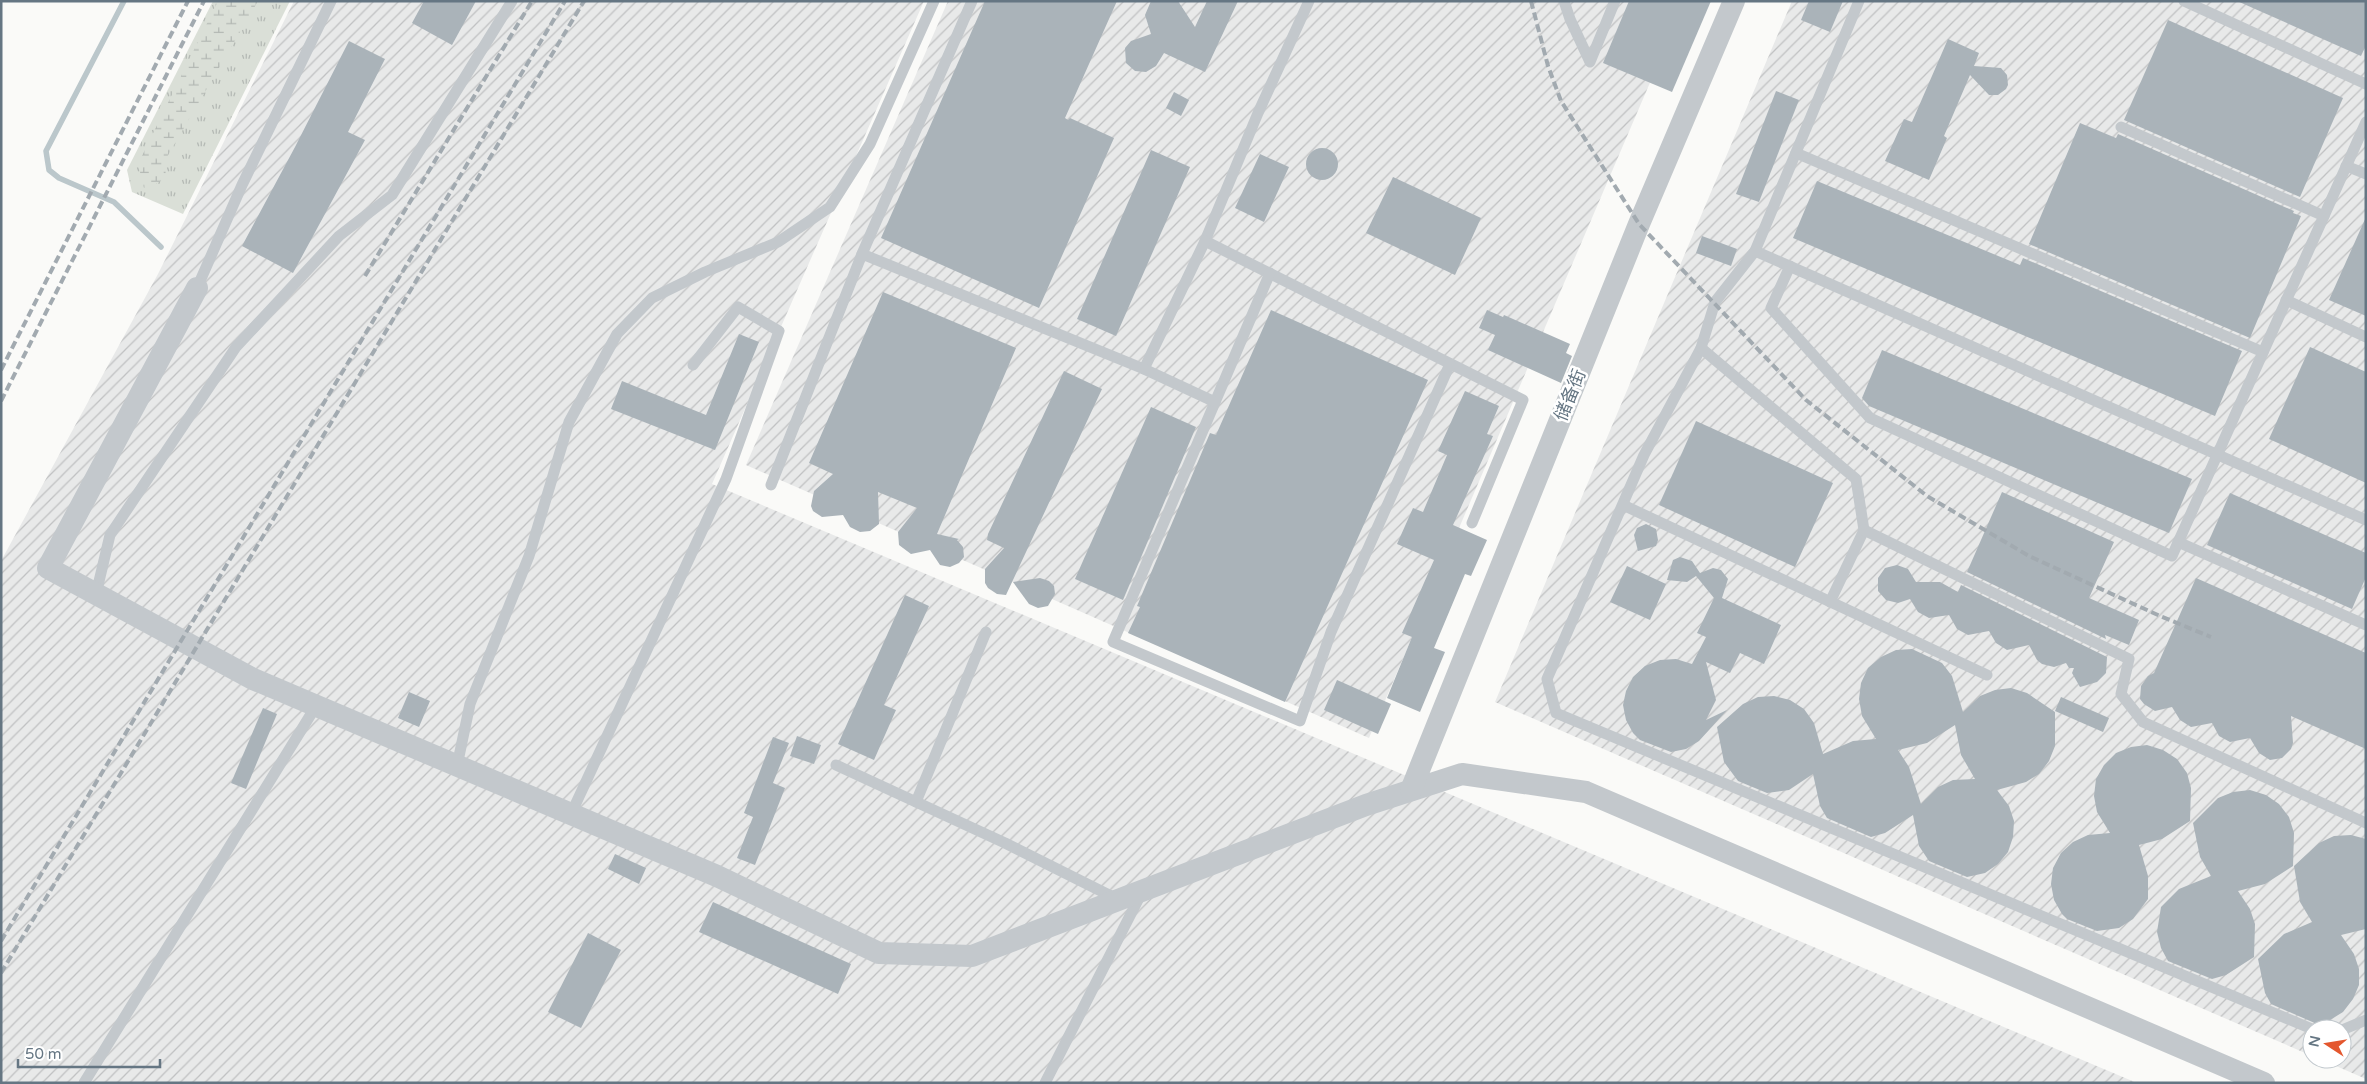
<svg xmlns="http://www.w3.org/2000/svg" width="2367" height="1084" font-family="'Varela Round','Noto Sans SC',sans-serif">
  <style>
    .industrial { fill: url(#industrial-furrows) }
    .grass { fill: url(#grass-tufts) }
    .wetland { fill: url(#wetland-marsh) }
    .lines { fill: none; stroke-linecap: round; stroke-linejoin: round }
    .stream { stroke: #bbc7cb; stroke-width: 5.5 }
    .building { fill: #aab3b9; fill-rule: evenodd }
    .lane { stroke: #c3c8cc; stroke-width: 11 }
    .street { stroke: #c3c8cc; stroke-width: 22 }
    .rail { stroke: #a2aab0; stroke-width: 4; stroke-dasharray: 8 4; stroke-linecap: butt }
    .labels { text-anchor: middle; stroke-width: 5; stroke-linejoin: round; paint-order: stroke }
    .street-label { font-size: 18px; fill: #657683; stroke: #fff }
  </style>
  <defs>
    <pattern id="industrial-furrows" width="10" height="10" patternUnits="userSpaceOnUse" patternTransform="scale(1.25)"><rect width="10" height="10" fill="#e8e9e9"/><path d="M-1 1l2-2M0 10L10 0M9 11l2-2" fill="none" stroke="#c0c1c2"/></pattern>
    <pattern id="grass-tufts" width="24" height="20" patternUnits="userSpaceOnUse" patternTransform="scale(1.25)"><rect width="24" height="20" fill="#dadfd7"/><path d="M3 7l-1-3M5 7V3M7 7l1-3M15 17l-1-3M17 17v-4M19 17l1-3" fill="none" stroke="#b4b9b4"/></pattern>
    <pattern id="wetland-marsh" width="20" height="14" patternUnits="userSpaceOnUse" patternTransform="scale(1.25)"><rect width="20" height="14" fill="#dadfd7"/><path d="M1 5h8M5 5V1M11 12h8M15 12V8" fill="none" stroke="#b4b9b4"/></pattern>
  </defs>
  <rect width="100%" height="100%" fill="#fafaf8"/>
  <g class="industrial">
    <polygon points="294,1 924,1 712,484 2137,1083 1,1083 1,561 158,274"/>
    <polygon points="948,1 1685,1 1369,738 746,465"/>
    <polygon points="1792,1 2366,1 2366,1079 2320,1059 2342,1059 2342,1029 2312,1029 2312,1056 1495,702"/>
  </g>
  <polygon class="grass" points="213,1 290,1 183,214 132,192 127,170"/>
  <polygon class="wetland" points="218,1 258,1 167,157 165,178 153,186 144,188 138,164"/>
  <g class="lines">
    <polyline class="stream" points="124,1 46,151 49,170 59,178 114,202 161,247"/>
  </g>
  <g class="building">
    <polygon points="424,1 476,1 452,45 412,23"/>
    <polygon points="985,1 1117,1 1065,118 1068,120 1070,118 1114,138 1039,308 881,238"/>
    <polygon points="1151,1 1178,1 1195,27 1207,1 1238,1 1205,72 1164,53 1156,66 1146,72 1135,71 1126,63 1125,48 1131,41 1151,34 1145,15"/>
    <polygon points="1629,1 1711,1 1672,92 1603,63"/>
    <polygon points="1809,1 1843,1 1830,32 1801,20"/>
    <polygon points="2237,1 2366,1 2366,45 2361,56"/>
    <polygon points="2168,20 2343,98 2300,197 2124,120"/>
    <polygon points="1948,39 1979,53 1974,66 2001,68 2007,75 2008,85 2006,89 1998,95 1989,95 1970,75 1944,136 1947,138 1929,180 1885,161 1904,119 1912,122"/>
    <polygon points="349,41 385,59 348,132 365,140 293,273 242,246 295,147"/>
    <polygon points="1776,91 1799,100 1759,202 1736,194"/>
    <polygon points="1174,92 1189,100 1181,116 1166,108"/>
    <polygon points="2080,123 2116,138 2118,134 2294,211 2293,213 2301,216 2250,338 2029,244"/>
    <circle cx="1322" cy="164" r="16"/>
    <polygon points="1151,150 1190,167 1116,336 1077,319"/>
    <polygon points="1260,154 1289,167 1264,222 1235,208"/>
    <polygon points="1393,177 1481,218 1455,275 1366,233"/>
    <polygon points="1817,181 2020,265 2023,258 2242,351 2215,416 1793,238"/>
    <polygon points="2366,217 2366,316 2329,300"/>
    <polygon points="1702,236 1737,249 1731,266 1696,253"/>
    <polygon points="883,292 1016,348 937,534 959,539 957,540 963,547 964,557 959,563 950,567 940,565 930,550 911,554 899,545 898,532 917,508 878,492 879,524 870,531 860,532 850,527 843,515 822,517 813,511 811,506 814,491 833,474 809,463"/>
    <polygon points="1271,310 1428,380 1285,702 1128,633 1140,607 1137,606 1210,433 1216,435"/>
    <polygon points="1487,310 1503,317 1504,315 1570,344 1566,353 1572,356 1561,383 1488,350 1495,335 1479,328"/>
    <polygon points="739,334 759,342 715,450 611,409 622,381 706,415"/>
    <polygon points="2310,347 2366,372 2366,483 2269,439"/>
    <polygon points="1882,350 2192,479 2169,533 1869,406 1862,398"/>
    <polygon points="1064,371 1102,389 1006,595 997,594 988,588 985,583 985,569 1004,548 987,540 988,534"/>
    <polygon points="1465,391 1499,406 1487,434 1493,436 1453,525 1487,540 1471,576 1465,574 1434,648 1445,652 1420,712 1387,698 1412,637 1402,633 1434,560 1397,544 1413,508 1423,512 1447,455 1438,451"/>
    <polygon points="1151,407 1196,427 1123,600 1075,579"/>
    <polygon points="1696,421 1833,483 1795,567 1659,505"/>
    <polygon points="2002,492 2114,542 2089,598 2139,620 2129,645 2105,635 2106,639 1967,572"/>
    <polygon points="2230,493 2366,553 2366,577 2352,609 2207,545"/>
    <polygon points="1646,524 1656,529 1658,540 1656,546 1638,551 1634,535 1637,528"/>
    <polygon points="1680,557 1692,561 1700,573 1713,568 1721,570 1728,579 1722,598 1781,625 1764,664 1740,653 1730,673 1706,662 1716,700 1706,720 1727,710 1699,741 1686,749 1671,752 1640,740 1633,733 1626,720 1623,705 1626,691 1633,677 1645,666 1660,660 1676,659 1692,664 1706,637 1697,633 1714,598 1696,576 1687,582 1667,580 1673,560"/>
    <polygon points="1897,565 1908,569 1916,582 1940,582 1958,592 1961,585 2107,657 2106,673 2097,682 2080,687 2072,673 2074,668 2069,668 2066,663 2054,667 2042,664 2037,660 2029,645 2007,650 1996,643 1989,631 1968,635 1957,629 1949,615 1929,618 1918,612 1910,599 1898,603 1886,600 1878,591 1878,578 1885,568"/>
    <polygon points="1627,566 1666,584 1650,620 1610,602"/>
    <polygon points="1040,578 1049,581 1054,586 1055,594 1048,606 1038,608 1029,604 1013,582"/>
    <polygon points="2196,578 2366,653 2366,749 2291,716 2293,743 2291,749 2282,758 2270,760 2259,753 2250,738 2230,742 2219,736 2212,723 2191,727 2180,720 2172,707 2155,711 2144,704 2140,699 2141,686 2148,676 2154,673"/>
    <polygon points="905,595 929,606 884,705 896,710 874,760 838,744"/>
    <path d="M1912,649L1942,663L1952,676L1963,712L1980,696L1995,690L2011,688L2027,693L2055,712V746L2049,761L2039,774L2026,782L1997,790L2009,806L2014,821L2013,837L2008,852L1998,864L1985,873L1967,877L1929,861L1919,846L1913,815L1885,833L1871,837L1827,818L1820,806L1813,774L1789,790L1767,793L1738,781L1724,762L1717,727L1743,704L1758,697L1774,696L1790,700L1804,709L1814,723L1823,754L1853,741L1876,739L1862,716L1859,699L1861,683L1868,668L1881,657L1896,650ZM1955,725L1961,755L1975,779L1953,780L1938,787L1921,804L1909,767L1898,750L1927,743Z"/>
    <polygon points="1337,680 1391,704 1378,734 1324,710"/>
    <polygon points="409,692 430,701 419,727 398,718"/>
    <polygon points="2061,697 2109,718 2103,732 2055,711"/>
    <polygon points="263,708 277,714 246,789 231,783"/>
    <polygon points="797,736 821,745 814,764 790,756"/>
    <polygon points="773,737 789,743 773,783 785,788 755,865 737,858 753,817 744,813"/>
    <polygon points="2147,745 2163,750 2177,759 2187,773 2191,788 2190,821 2162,839 2139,845 2148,876 2148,899 2133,919 2119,928 2097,931 2067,919 2062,914 2054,900 2051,884 2053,868 2061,853 2073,842 2088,835 2110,833 2097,812 2094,796 2096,779 2104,765 2116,753 2131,747"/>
    <polygon points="2250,790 2266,795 2279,804 2289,817 2294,833 2293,866 2265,884 2238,891 2250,909 2255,924 2254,957 2226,975 2212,979 2168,961 2161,948 2157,932 2161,907 2179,889 2211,876 2200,857 2193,823 2218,798 2233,792"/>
    <polygon points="2351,835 2366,839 2366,929 2341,935 2354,954 2359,969 2359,985 2353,999 2343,1012 2330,1020 2317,1024 2271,1004 2265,993 2258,959 2284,934 2312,922 2300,902 2294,866 2319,843 2334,836"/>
    <polygon points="615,854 646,868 639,884 608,869"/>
    <polygon points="713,902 851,964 838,994 699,932"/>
    <polygon points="588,933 621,950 581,1028 548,1012"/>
  </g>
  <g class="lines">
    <g class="lane">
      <polyline points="1309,1 1258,113 1205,241 1523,400 1472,523"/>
      <polyline points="1564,1 1570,19 1590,62 1615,1"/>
      <polyline points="1859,1 1755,251 1715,302 1701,348 1644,455 1547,679 1556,713 2312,1029"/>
      <polyline points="2184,1 2366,84"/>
      <polyline points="2121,127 2324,216"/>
      <polyline points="1796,153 2263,352"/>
      <polyline points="2346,166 2366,174"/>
      <polyline points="1755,251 2366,520"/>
      <polyline points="862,254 1144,369 1205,241"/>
      <polyline points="1790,266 1771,308 1870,418 2172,556 2366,122"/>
      <polyline points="1270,273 1113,642 1300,721 1331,632 1450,364"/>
      <polyline points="197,288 242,185 331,1"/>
      <polyline points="2286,300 2366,337"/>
      <polyline points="1701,348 1856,479 1864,530 1830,602"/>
      <polyline points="1144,369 1215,402"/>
      <polyline points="771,485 862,254 972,1"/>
      <polyline points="1623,505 1987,675"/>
      <polyline points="1864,530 2129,659 2121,694 2143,722 2366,823"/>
      <polyline points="2178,542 2366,625"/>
      <polyline points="96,594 110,535 236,347 339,236 392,195 512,1"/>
      <polyline points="836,765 1005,843 1117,899"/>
      <polyline points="457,766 470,704 529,556 569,422 617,334 652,298 705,272 778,242 830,207 870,144 934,1"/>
      <polyline points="916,802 986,632"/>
      <polyline points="571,814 726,479 779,331 738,307 693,365"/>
      <polyline points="2342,1030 2366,1020"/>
      <polyline points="84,1083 316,706"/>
      <polyline points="1045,1083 1142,892"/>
    </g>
    <g class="street">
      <polyline points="197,288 48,568 253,679 717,876 879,953 972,956 1366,805 1462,774 1586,792 2264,1083"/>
      <polyline points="1411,790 1639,224 1734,1"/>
    </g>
    <g class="rail">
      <polyline points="1531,1 1548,66 1561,101 1639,224 1806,400 1927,496 2029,556 2160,616 2211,637"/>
      <polyline points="365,276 532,1"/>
      <polyline points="1,370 188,1"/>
      <polyline points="1,401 204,1"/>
      <polyline points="1,941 565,1"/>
      <polyline points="1,973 584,1"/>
    </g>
  </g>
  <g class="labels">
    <g class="street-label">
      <text transform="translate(1570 395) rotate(-68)" y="6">储备街</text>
    </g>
  </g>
  <rect width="2367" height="1084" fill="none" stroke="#657683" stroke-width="5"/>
  <g transform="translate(2327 1044) rotate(282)"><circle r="24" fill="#ffffff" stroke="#c1c8cd"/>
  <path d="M0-4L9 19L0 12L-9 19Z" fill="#e4572e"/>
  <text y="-8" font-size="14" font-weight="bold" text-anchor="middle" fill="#657683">N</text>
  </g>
  <path d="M18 1059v8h142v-8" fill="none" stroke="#657683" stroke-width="2.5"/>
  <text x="25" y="1059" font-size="15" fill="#657683" stroke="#ffffff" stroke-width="4" paint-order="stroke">50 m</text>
</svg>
